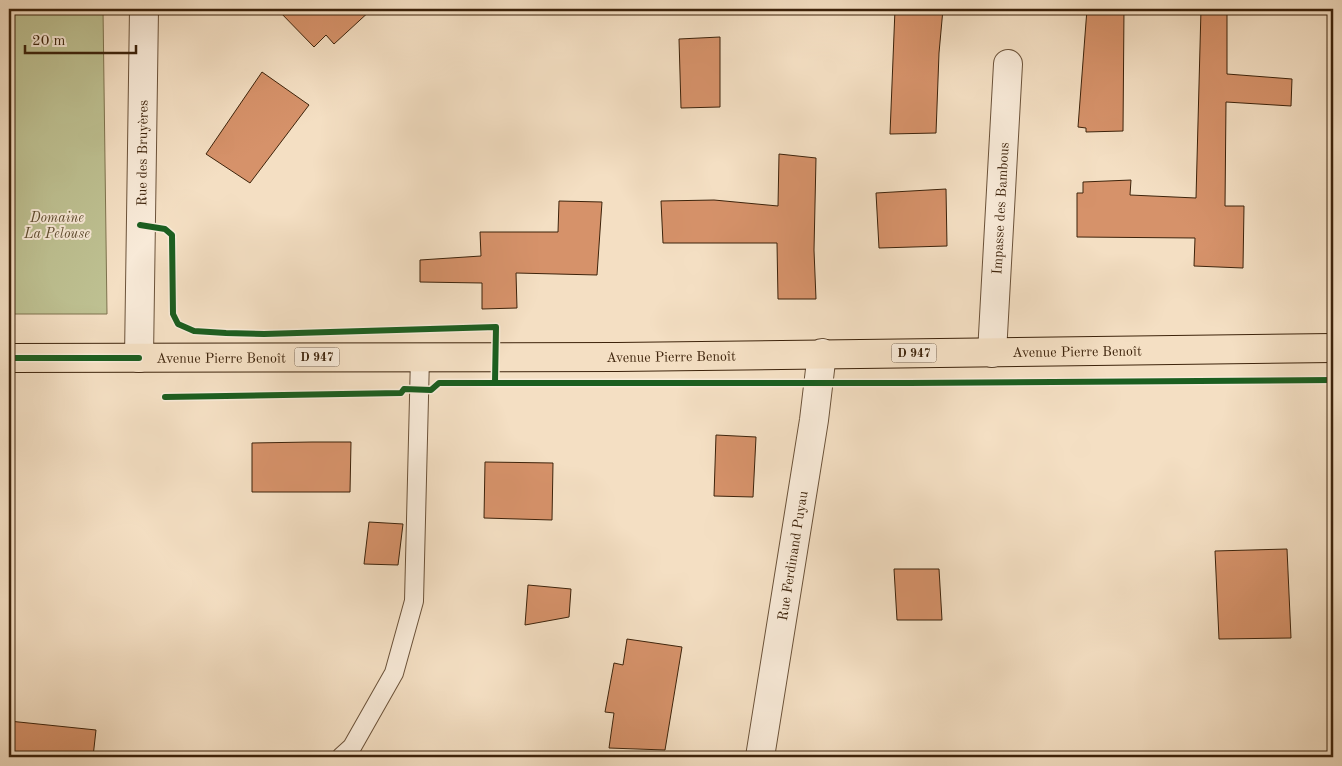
<svg xmlns="http://www.w3.org/2000/svg" width="1342" height="766" font-family="'Old Standard TT',serif">
  <style>
    .green { fill: #bec192; stroke: #7e724e }
    .building { fill: #d6926a; stroke: #3d230b }
    .lines { fill: none; stroke-linecap: round; stroke-linejoin: round }
    .service-casing { stroke: #6b5239; stroke-width: 20 }
    .minor-casing { stroke: #6b5239; stroke-width: 30 }
    .primary-casing { stroke: #3d230b; stroke-width: 30 }
    .service { stroke: #f8ead8; stroke-width: 18 }
    .minor { stroke: #f8ead8; stroke-width: 28 }
    .primary { stroke: #f4dfc3; stroke-width: 28 }
    .cycleway-casing { stroke: #f8ead8; stroke-width: 9 }
    .cycleway { stroke: #1b5e20; stroke-width: 6 }
    .labels { text-anchor: middle; stroke-width: 4; stroke-linejoin: round; paint-order: stroke }
    .shield { fill: #f8ead8; stroke: #755f48; stroke-width: 1 }
    .shield-label { font-size: 12px; font-weight: bold; fill: #3d230b }
    .street-label { font-size: 14px; fill: #3d230b; stroke: #f8ead8 }
    .park-label { font-size: 14px; font-style: italic; fill: #5d4a2d; stroke: #f8ead8 }
  </style>
  <rect width="100%" height="100%" fill="#f4dfc3"/>
  <filter id="stains"><feTurbulence type="fractalNoise" baseFrequency=".004" numOctaves="4"/><feColorMatrix values="0 0 0 0 .2 0 0 0 0 .09 0 0 0 0 .02 0 0 0 .5 -.17"/></filter>
  <radialGradient id="worn" r=".72"><stop offset=".6" stop-color="#630" stop-opacity="0"/><stop offset="1" stop-color="#630" stop-opacity=".3"/></radialGradient>
  <polygon class="green" points="9,9 103,9 107,314 9,314"/>
  <g class="building">
    <polygon points="277,9 372,9 334,44 326,35 314,47"/>
    <polygon points="895,9 943,9 939,53 936,133 890,134"/>
    <polygon points="1087,9 1124,9 1123,131 1086,132 1086,128 1078,127"/>
    <polygon points="1201,9 1227,9 1227,74 1292,79 1291,106 1226,102 1225,206 1244,206 1243,268 1194,266 1195,238 1077,237 1077,193 1083,193 1083,182 1131,180 1130,195 1196,198"/>
    <polygon points="720,37 720,107 681,108 679,39"/>
    <polygon points="262,72 309,105 250,183 206,154"/>
    <polygon points="779,154 816,158 814,250 816,299 778,299 777,243 663,243 661,201 714,200 778,206"/>
    <polygon points="946,189 947,246 879,248 876,193"/>
    <polygon points="559,201 602,202 597,275 516,273 517,308 482,309 482,283 420,282 420,260 481,256 480,232 558,232"/>
    <polygon points="716,435 756,437 753,497 714,496"/>
    <polygon points="312,442 351,442 350,492 252,492 252,443"/>
    <polygon points="485,462 553,463 552,520 484,518"/>
    <polygon points="369,522 403,524 398,565 364,564"/>
    <polygon points="1287,549 1291,638 1219,639 1215,551"/>
    <polygon points="894,569 939,569 942,620 897,620"/>
    <polygon points="528,585 571,589 569,617 525,625"/>
    <polygon points="627,639 682,647 665,750 609,748 614,713 605,712 614,663 623,665"/>
    <polygon points="9,721 96,730 93,757 9,757"/>
  </g>
  <g class="lines">
    <g class="service-casing">
      <polyline id="service" points="341,757 352,747 394,673 414,601 420,357"/>
    </g>
    <g class="minor-casing">
      <g id="minor">
        <path id="s1" d="M992,353L1008,64"/>
        <path id="s2" d="M139,358L144,9"/>
        <path id="s3" d="M760,757L814,420L822,353"/>
      </g>
    </g>
    <g class="primary-casing">
      <g id="primary">
        <path id="s4" d="M9,358L617,357L1333,348"/>
      </g>
    </g>
    <use href="#service" class="service"/>
    <use href="#minor" class="minor"/>
    <use href="#primary" class="primary"/>
    <g class="cycleway-casing">
      <g id="cycleway">
        <polyline points="140,225 165,229 172,235 173,314 178,324 194,331 226,333 264,334 496,327 495,382"/>
        <polyline points="9,358 139,358"/>
        <polyline points="165,397 401,393 404,389 431,390 439,383 909,383 1333,380"/>
      </g>
    </g>
    <use href="#cycleway" class="cycleway"/>
  </g>
  <g class="labels">
    <g class="shield">
      <rect x="891.5" y="343.5" width="45" height="19" rx="4"/>
      <rect x="294.5" y="347.5" width="45" height="19" rx="4"/>
    </g>
    <g class="shield-label">
      <text x="914" y="357">D 947</text>
      <text x="317" y="361">D 947</text>
    </g>
    <g class="street-label">
      <text dy="5" stroke="none"><textPath href="#s2" startOffset="205">Rue des Bruyères</textPath></text>
      <text dy="5" stroke="none"><textPath href="#s1" startOffset="145">Impasse des Bambous</textPath></text>
      <text dy="5" stroke="none"><textPath href="#s4" startOffset="1068">Avenue Pierre Benoît</textPath></text>
      <text dy="5" stroke="none"><textPath href="#s4" startOffset="662">Avenue Pierre Benoît</textPath></text>
      <text dy="5" stroke="none"><textPath href="#s4" startOffset="212">Avenue Pierre Benoît</textPath></text>
      <text dy="5" stroke="none"><textPath href="#s3" startOffset="204">Rue Ferdinand Puyau</textPath></text>
    </g>
    <g class="park-label">
      <text x="57" y="222">Domaine<tspan x="57" dy="16">La Pelouse</tspan></text>
    </g>
  </g>
  <rect width="1342" height="766" fill="none" stroke="#f4dfc3" stroke-width="30"/>
  <rect x="10" y="10" width="1322" height="746" fill="none" stroke="#3d230b" stroke-width="2.5"/>
  <rect x="15" y="15" width="1312" height="736" fill="none" stroke="#3d230b"/>
  <path d="M25 45v8h111v-8" fill="none" stroke="#3d230b" stroke-width="2.5"/>
  <text x="32" y="45" font-size="15" fill="#3d230b" stroke="#f8ead8" stroke-width="4" paint-order="stroke">20 m</text>
  <rect width="100%" height="100%" filter="url(#stains)"/>
  <rect width="100%" height="100%" fill="url(#worn)"/>
</svg>
